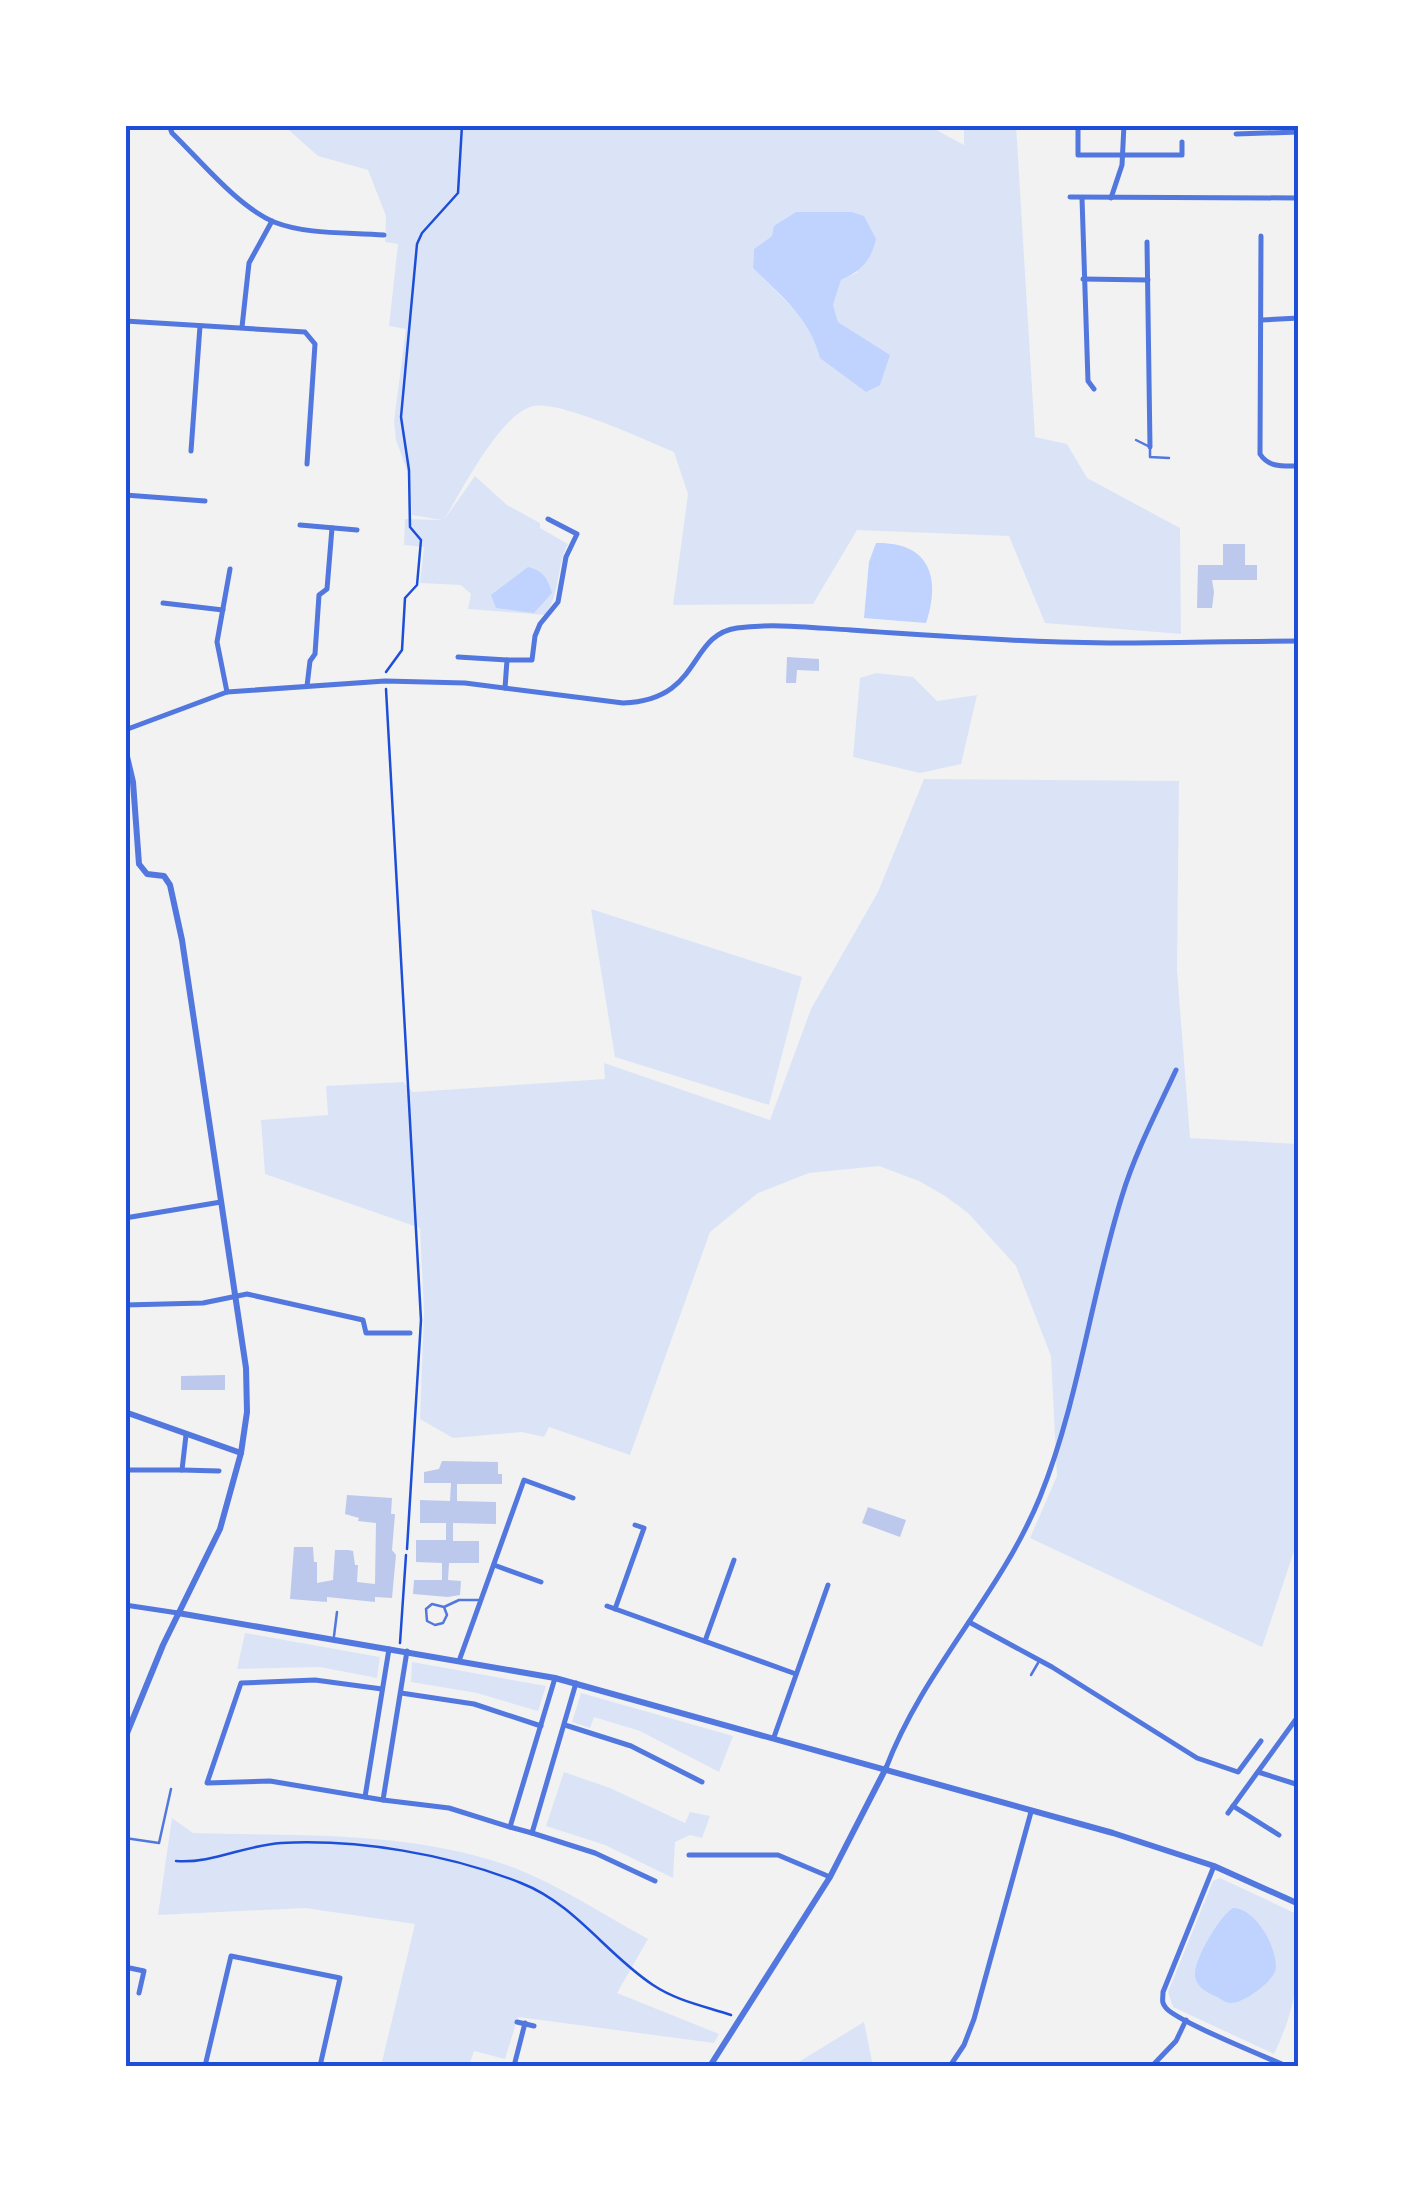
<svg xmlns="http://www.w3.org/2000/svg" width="1424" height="2191" font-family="'Asap Condensed',sans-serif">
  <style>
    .green { fill: #dbe4f7; fill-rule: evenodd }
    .water { fill: #bfd3fe }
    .building { fill: #bdc9ec }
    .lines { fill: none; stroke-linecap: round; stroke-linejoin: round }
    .path { stroke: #1d4ed8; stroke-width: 2.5 }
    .service { stroke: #5277de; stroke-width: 2.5 }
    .minor { stroke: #5277de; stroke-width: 5 }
    .tertiary { stroke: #5277de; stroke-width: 6 }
    .neatline { fill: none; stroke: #1d4ed8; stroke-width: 4 }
  </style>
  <rect width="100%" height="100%" fill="#f2f2f2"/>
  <g class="green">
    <path d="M283,125H927L964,145V125H1016L1035,437L1067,444L1087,478L1180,528L1181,634L1045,623L1009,536L857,530L813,604L673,605L688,494L674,452C645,440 561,401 534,406C501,412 461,492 444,520L475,476L507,505L540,523V528L568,544C556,567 561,593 545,615L468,609L471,594L461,585L420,583L424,547L404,545L405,519L442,520L412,515L410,479L396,440L394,421L406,329L389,326L398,244L385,242L386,216L368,170L318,156ZM772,236L858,272L841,280L833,305L838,322L889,355L814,336L804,319L753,268L754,249Z"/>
    <polygon points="876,673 913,677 937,701 977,695 961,764 920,773 853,757 860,678"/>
    <polygon points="924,779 1179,781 1177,970 1190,1138 1299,1144 1299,1536 1262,1647 1030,1538 1057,1476 1051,1356 1016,1266 968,1213 945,1196 919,1181 879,1166 809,1173 758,1193 710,1232 630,1455 549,1427 544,1437 522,1432 453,1438 420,1419 424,1311 420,1228 265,1174 261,1120 328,1115 326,1086 403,1082 413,1092 605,1079 604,1063 770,1120 811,1009 878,892"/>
    <polygon points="591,909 802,977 769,1105 615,1057"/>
    <polygon points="245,1633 380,1657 377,1678 320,1667 237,1669"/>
    <polygon points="412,1662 546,1686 538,1711 477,1693 411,1682"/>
    <polygon points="581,1693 733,1736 719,1772 640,1731 594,1717 590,1728 572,1722"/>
    <polygon points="564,1772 610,1788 685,1823 690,1812 710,1816 702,1838 690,1835 675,1842 673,1878 605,1845 546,1826"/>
    <path d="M172,1818L193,1833C292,1836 395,1831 491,1860C546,1876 598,1912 648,1939L617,1993L719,2034L714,2043L518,2017L505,2059L474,2051L469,2066H381L415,1924L305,1908L158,1915Z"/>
    <path d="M1220,1878L1299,1915C1299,1972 1299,2001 1274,2054L1173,2007L1168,1992L1213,1881Z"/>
    <polygon points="864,2022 873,2066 792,2066"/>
  </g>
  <g class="water">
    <path d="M796,212H851L864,216L876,239C871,261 861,271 841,280L833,305L838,322L890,355L880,385L866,392L820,358C810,318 781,296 753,268L754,249L772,236L774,226Z"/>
    <path d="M876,543C930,542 941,578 926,623L864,618L869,562Z"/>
    <path d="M528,567C544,571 547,578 552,593L534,613L496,608L491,595Z"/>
    <path d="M1233,1908C1255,1908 1276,1945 1276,1967C1276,1980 1243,2005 1229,2003C1224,2002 1220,1998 1215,1996C1206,1992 1195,1986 1195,1974C1194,1960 1220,1915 1233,1908Z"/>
  </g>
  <g class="building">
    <polygon points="1223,544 1245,544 1245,565 1257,565 1257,580 1212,580 1214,592 1212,608 1197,608 1198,565 1223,565"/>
    <polygon points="787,657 819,659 819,671 797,670 796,683 786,683"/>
    <polygon points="225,1375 225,1390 181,1390 181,1376"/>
    <polygon points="442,1461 498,1462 498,1474 502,1474 502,1484 457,1484 457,1501 496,1502 496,1524 453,1523 453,1541 479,1541 479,1563 449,1563 448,1580 461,1581 460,1595 448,1597 413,1594 414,1580 442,1580 442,1563 416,1562 416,1540 446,1540 446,1523 420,1523 420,1500 450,1501 451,1483 424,1483 424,1472 439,1469"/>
    <polygon points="347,1495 392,1498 391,1514 395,1514 392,1550 396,1555 392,1598 375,1597 375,1602 327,1597 327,1602 290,1599 294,1547 313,1547 314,1562 317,1562 317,1583 333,1580 335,1550 348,1550 353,1551 355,1565 358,1565 357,1582 375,1584 376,1523 358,1521 359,1518 345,1514"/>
    <polygon points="868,1507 906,1520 900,1537 862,1523"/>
  </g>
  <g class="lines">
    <g class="path">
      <polyline points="534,125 535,127"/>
      <polyline points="386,672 402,650 405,598 417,585 421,540 410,527 409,470 401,417 417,244 422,233 458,193 462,125"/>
      <polyline points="386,689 421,1320 407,1549"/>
      <polyline points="400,1643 406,1555"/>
      <path d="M176,1861C211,1864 246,1845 281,1843C359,1839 448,1854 521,1883C575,1904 606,1954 653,1985C677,2001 704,2006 731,2015"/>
    </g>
    <g class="service">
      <polyline points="1136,440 1150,447 1150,457 1169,458"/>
      <polyline points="444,1607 447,1615 443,1623 435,1625 427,1621 426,1609 432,1604 444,1607 459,1600 479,1600"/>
      <polyline points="334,1636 337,1612"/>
      <polyline points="1031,1675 1038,1663"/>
      <polyline points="125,1838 159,1843 171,1789"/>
    </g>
    <g class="minor">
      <path d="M169,125L172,133C200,160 238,207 274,222C307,235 349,232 384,235"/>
      <polyline points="1078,129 1078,155 1182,155 1182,142"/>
      <polyline points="1236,134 1299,132"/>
      <polyline points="1070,197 1299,198"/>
      <polyline points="1082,198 1088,381 1094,389"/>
      <polyline points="1111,198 1122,165 1124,125"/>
      <path d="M1261,236L1260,454C1269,468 1283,466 1299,466"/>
      <polyline points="1147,242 1150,447"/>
      <polyline points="1083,279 1148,280"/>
      <polyline points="1262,320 1299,318"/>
      <polyline points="125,321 305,332 315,344 307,464"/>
      <polyline points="242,327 249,263 272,221"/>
      <polyline points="191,451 200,326"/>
      <polyline points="125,495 205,501"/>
      <polyline points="300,525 357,530"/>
      <polyline points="163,603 223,610"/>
      <polyline points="458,657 507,660 505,688"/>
      <polyline points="507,660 532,660 535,636 540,624 558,602 566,557 577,534 548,519"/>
      <polyline points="307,686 310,661 315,654 319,595 327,589 332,528"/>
      <polyline points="227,692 217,642 230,569"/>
      <path d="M125,730L227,692L385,681L465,683L623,703C703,700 687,635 737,628C774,623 814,628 851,630C904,634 957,637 1010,640C1106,646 1203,641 1299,641"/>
      <polyline points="125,1218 221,1202"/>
      <polyline points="125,1305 203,1303 247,1294 363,1320 366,1333 410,1333"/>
      <polyline points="125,1470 182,1470 186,1435"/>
      <polyline points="182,1470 219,1471"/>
      <polyline points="494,1565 541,1582"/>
      <polyline points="125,1605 178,1613"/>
      <polyline points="607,1606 796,1674"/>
      <polyline points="615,1609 644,1528 635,1525"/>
      <polyline points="969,1622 1052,1667 1197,1758 1238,1772 1261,1741"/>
      <polyline points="705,1641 734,1560"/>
      <polyline points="389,1649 365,1797 383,1800 407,1651"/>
      <polyline points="459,1661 524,1480 573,1498"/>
      <polyline points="555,1678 510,1827 532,1833 576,1683"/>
      <polyline points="401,1693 474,1704 541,1726"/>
      <polyline points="565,1725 631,1746 702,1782"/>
      <polyline points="774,1737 828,1585"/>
      <path d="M886,1768C923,1670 1000,1595 1040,1497C1079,1400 1091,1295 1122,1196C1135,1153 1157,1111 1176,1070"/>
      <polyline points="1258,1772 1299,1785"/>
      <polyline points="365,1797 270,1781 207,1783 241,1683 315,1680 382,1689"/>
      <polyline points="383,1800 449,1808 510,1827"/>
      <polyline points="1233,1806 1279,1835"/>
      <polyline points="1228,1813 1299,1715"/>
      <polyline points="532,1833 595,1853 655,1881"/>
      <polyline points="689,1855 778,1855 830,1877"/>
      <path d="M1214,1866L1163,1992C1163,2000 1161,2002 1166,2008C1178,2022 1264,2056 1286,2066"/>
      <polyline points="125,1967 144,1971 139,1993"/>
      <polyline points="517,2022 534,2026"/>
      <polyline points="205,2066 231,1956 340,1978 320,2066"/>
      <polyline points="514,2066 525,2023"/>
      <polyline points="950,2066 964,2045 974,2019 1031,1812"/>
      <polyline points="1152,2066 1176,2041 1186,2020"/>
    </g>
    <g class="tertiary">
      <polyline points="125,748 133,782 139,864 147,874 164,876 170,885 182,940 246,1368 247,1412 241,1453 220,1529 163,1645 125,1738"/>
      <polyline points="125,1412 241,1453"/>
      <polyline points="178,1613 555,1678 1113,1833 1214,1866 1299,1904"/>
      <polyline points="710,2066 830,1877 886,1768"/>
    </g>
  </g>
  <rect width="1424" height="2191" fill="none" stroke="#ffffff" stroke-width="255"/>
  <rect x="128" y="128" width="1168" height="1936" class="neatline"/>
</svg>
